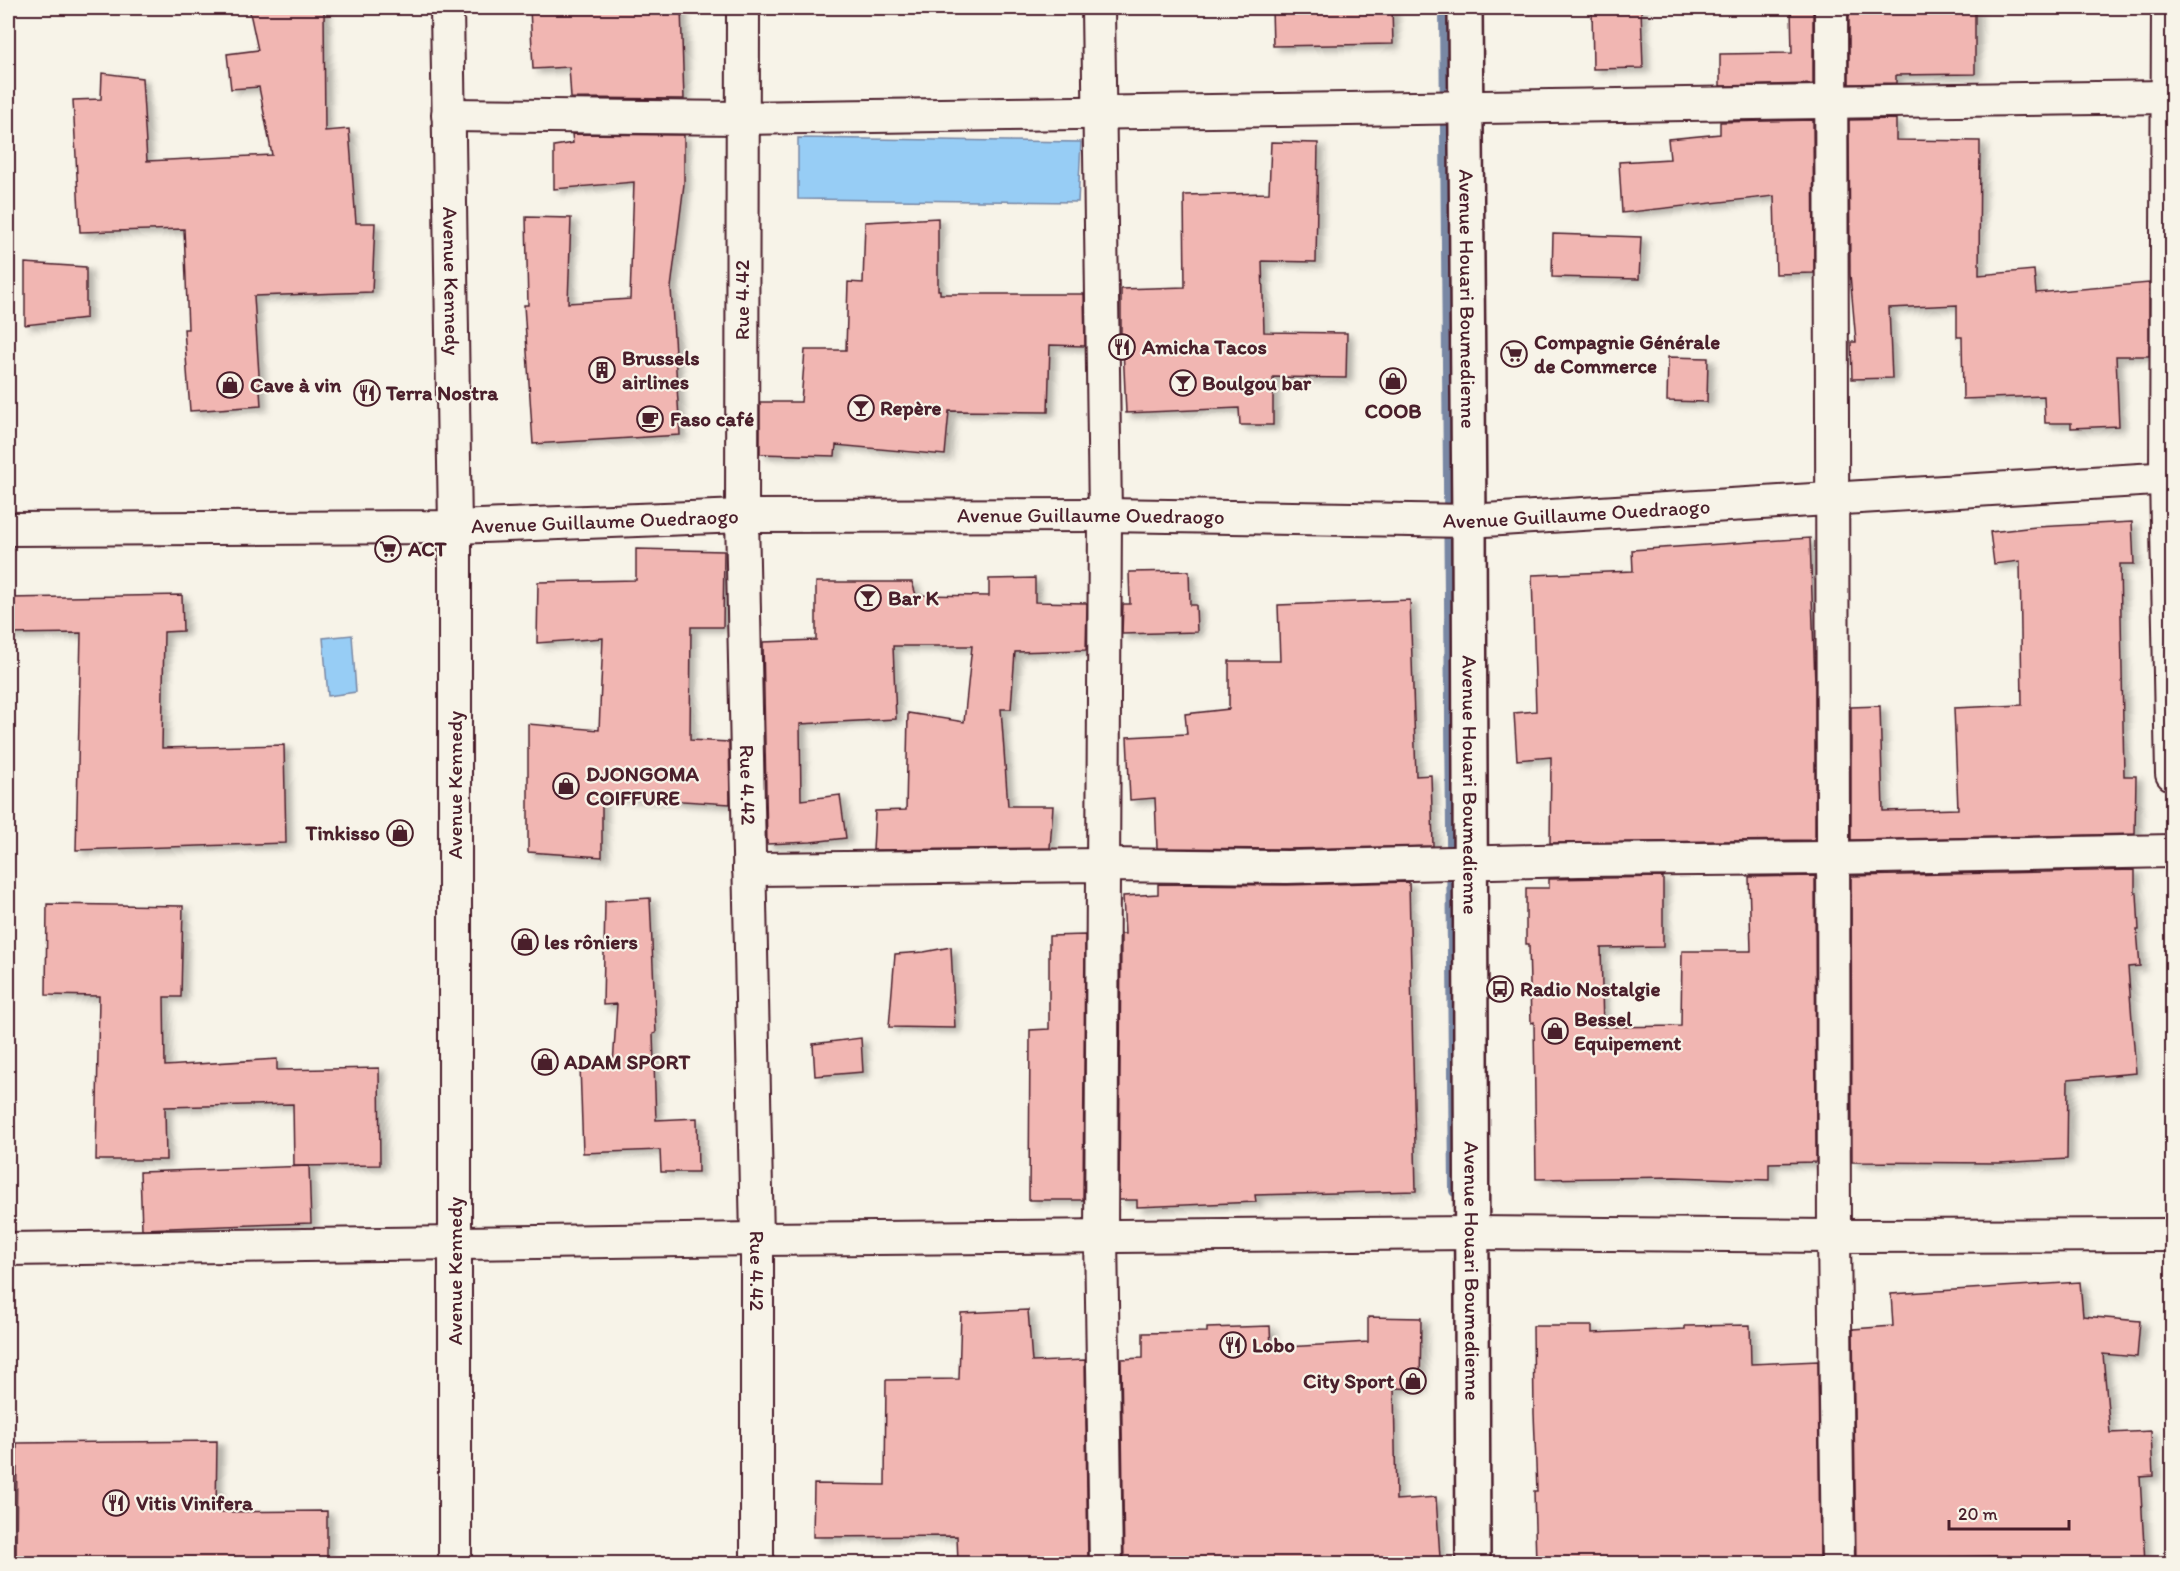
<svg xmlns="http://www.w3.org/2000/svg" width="2180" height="1571" font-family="Itim,sans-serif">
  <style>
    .water { fill: #97cdf5; stroke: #7887a4; stroke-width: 1.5 }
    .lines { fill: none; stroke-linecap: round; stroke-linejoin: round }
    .stream { stroke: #7887a4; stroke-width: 12 }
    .building { fill: #f1b6b2; stroke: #4a1f2b; stroke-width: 1.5; filter: url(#shadow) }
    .minor-casing { stroke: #4a1f2b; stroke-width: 36 }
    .secondary-casing { stroke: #4a1f2b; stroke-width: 38 }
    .minor { stroke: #f7f3e8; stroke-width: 32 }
    .secondary { stroke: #f7f3e8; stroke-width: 33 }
    .labels { text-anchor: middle; stroke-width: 4.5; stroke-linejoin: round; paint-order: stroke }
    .street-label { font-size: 21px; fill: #4a1f2b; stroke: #f7f3e8 }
    .poi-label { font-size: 21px; font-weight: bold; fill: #4a1f2b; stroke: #f7f3e8; text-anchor: start }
  </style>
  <defs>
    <filter id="shadow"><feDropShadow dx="6" dy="4" stdDeviation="3" flood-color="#0004"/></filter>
  </defs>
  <rect width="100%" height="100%" fill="#f7f3e8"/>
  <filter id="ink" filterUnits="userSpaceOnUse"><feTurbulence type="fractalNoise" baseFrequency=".0167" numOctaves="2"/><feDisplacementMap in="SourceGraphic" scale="12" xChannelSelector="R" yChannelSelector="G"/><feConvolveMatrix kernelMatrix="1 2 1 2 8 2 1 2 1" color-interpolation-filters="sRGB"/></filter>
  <g filter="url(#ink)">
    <g class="water">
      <polygon points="798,138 1081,142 1078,202 798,199"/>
      <polygon points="352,635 356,692 328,696 323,638"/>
    </g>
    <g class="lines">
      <polyline class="stream" points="1445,8 1455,1191"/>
    </g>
    <g class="building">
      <polygon points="249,8 324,8 325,131 349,129 356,223 375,223 372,292 254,296 261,406 190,411 184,329 188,329 184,229 80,232 73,100 101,99 102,73 142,78 147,161 272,155 259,87 231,89 227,54 258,50"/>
      <polygon points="530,8 681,8 684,99 571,98 569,67 533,69"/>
      <polygon points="1272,8 1392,8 1393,44 1273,46"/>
      <polygon points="1592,8 1641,8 1643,68 1593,69"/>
      <polygon points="1791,8 1813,8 1813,84 1720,86 1720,54 1792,53"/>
      <polygon points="1849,8 1975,8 1975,74 1896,75 1896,83 1849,84"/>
      <polygon points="1896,119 1896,140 1980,141 1979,275 2034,270 2036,293 2149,283 2149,356 2116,356 2119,426 2071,428 2071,423 2045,423 2044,396 1963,399 1962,337 1957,337 1957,305 1889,308 1892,378 1852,379 1851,342 1856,342 1850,274 1849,120"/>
      <polygon points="1813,120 1814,273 1776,274 1774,196 1622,213 1619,162 1670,159 1668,139 1720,134 1720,122"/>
      <polygon points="572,134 684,135 684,184 671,288 680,435 533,444 524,305 528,305 526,217 571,218 568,303 630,299 634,182 554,189 554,146 573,143"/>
      <polygon points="1271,142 1318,143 1316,262 1262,261 1264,332 1347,333 1346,378 1273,377 1273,425 1240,425 1239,408 1126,413 1123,347 1121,347 1121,289 1185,287 1184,195 1269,193"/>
      <polygon points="938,218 938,290 940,290 940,294 1084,294 1085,346 1050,345 1048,412 949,411 945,455 836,445 835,456 760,454 760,402 801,402 805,350 846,350 848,282 863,283 865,222"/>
      <polygon points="1553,234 1641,237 1639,279 1552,277"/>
      <polygon points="25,263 86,267 86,318 25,325"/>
      <polygon points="1668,357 1708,358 1707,402 1667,401"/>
      <polygon points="2132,522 2134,564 2120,564 2124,776 2136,776 2135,834 1851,840 1851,707 1880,706 1883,811 1958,809 1954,708 2022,705 2020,561 1994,564 1990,532 2036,527"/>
      <polygon points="1810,538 1815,683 1815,840 1550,843 1551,757 1517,760 1514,713 1536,711 1532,575 1633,571 1632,550"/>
      <polygon points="636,549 724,551 723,627 691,627 690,740 729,742 730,804 602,796 602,857 528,852 528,724 599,730 603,638 537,643 538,582 636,580"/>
      <polygon points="1189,571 1190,605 1196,605 1197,632 1122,634 1123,604 1130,604 1129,572"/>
      <polygon points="1035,578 1035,602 1087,603 1086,650 1015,652 1011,709 1001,709 1008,806 1053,806 1050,848 873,850 875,811 906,810 908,713 964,722 972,646 893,646 896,719 800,724 801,800 840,795 846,838 811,842 767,844 763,642 816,640 816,582 912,582 916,595 989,596 989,579"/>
      <polygon points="182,595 183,631 164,632 162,748 284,745 286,843 76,850 81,633 8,634 8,598"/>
      <polygon points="1410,600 1416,776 1431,775 1433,846 1287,849 1157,848 1155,798 1130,800 1127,737 1187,734 1185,714 1229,709 1229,661 1280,661 1278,605"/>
      <polygon points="2135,870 2135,893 2137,893 2139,930 2137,930 2140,966 2128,967 2136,1073 2068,1079 2067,1159 2000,1163 1852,1162 1851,876"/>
      <polygon points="1815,876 1816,1162 1769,1163 1769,1180 1674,1177 1536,1179 1534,1022 1531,1023 1529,944 1526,944 1526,888 1549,888 1549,879 1663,877 1663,947 1601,948 1603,1027 1681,1026 1682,951 1751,951 1749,877"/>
      <polygon points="1409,882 1416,1191 1255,1195 1256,1202 1137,1207 1137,1200 1119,1200 1121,934 1125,934 1123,896 1158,894 1158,884 1287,885"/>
      <polygon points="650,898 656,1033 653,1034 656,1120 697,1118 698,1172 661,1172 660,1150 583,1153 580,1066 613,1065 617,1004 603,1005 605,901"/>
      <polygon points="47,904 183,906 181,997 164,997 165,1066 277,1059 277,1070 379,1068 380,1165 294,1166 293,1104 165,1107 166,1160 96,1160 99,996 46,995"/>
      <polygon points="1085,935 1083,1200 1029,1200 1030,1030 1049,1029 1049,936"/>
      <polygon points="951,947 955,1028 889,1027 895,954 924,952"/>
      <polygon points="861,1038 863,1072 815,1076 813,1044"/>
      <polygon points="309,1166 311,1223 142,1229 140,1172"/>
      <polygon points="2080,1282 2083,1316 2140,1321 2137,1357 2103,1354 2110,1433 2151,1431 2153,1476 2140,1477 2145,1563 1999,1563 1999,1556 1951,1557 1911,1563 1882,1563 1882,1560 1856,1563 1853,1329 1893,1326 1891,1294"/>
      <polygon points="1028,1310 1032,1362 1085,1360 1088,1563 958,1563 957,1536 813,1537 814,1484 885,1485 886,1380 959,1379 961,1313"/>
      <polygon points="1368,1317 1421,1318 1420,1389 1394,1388 1396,1500 1436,1497 1440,1557 1397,1560 1397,1563 1124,1563 1121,1359 1143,1358 1143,1333 1207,1332 1207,1328 1270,1326 1271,1348 1368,1342"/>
      <polygon points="1750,1325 1751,1364 1818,1361 1820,1563 1536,1563 1534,1491 1537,1491 1534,1413 1533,1326 1592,1326 1592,1333 1685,1329 1685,1326"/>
      <polygon points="217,1441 216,1512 327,1511 327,1563 16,1563 17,1443"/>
    </g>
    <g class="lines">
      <g class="minor-casing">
        <g id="minor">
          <path id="s1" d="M447,8L455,527V1564"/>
          <path id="s2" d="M743,8L742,516L757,1239V1564"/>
          <polyline points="1098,8 1105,515 1101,1236 1106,1564"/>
          <polyline points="1831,8 1834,1236 1838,1564"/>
          <polyline points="2168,8 2166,478 2172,774"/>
          <polyline points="448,115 742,118 2168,97"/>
          <path id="s3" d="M8,529L455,527L742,516L1105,515L1469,521L2172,478"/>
          <polyline points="749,869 1103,865 1287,867 1579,860 1832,858 2172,851"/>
          <polyline points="8,1249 757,1239 1472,1233 1834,1236 2172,1235"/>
        </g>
      </g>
      <g class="secondary-casing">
        <g id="secondary">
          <path id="s4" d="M1465,8L1469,521L1473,1564"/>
        </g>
      </g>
      <use href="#minor" class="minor"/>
      <use href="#secondary" class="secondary"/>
    </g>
  </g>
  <defs>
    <g id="restaurant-ring" transform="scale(1.35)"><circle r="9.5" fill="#f7f3e8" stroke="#4a1f2b" stroke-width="1.5"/><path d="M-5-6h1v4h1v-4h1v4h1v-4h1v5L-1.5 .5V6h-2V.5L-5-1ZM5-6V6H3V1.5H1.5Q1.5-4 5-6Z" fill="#4a1f2b"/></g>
    <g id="supermarket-ring" transform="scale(1.35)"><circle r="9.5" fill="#f7f3e8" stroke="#4a1f2b" stroke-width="1.5"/><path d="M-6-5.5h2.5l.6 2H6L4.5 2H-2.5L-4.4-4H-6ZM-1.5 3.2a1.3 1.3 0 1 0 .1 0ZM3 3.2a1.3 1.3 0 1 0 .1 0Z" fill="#4a1f2b"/></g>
    <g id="building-ring" transform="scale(1.35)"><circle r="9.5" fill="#f7f3e8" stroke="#4a1f2b" stroke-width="1.5"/><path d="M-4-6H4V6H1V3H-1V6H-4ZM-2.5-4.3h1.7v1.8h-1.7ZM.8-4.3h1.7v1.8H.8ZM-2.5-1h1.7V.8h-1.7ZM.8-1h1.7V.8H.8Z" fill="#4a1f2b"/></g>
    <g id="shop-ring" transform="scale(1.35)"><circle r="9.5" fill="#f7f3e8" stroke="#4a1f2b" stroke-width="1.5"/><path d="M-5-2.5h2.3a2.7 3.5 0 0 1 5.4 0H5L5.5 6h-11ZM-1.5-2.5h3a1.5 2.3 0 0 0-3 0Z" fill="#4a1f2b"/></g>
    <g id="bar-ring" transform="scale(1.35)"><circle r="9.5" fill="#f7f3e8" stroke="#4a1f2b" stroke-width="1.5"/><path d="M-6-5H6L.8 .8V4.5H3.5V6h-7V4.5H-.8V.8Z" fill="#4a1f2b"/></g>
    <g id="cafe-ring" transform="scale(1.35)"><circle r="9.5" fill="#f7f3e8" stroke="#4a1f2b" stroke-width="1.5"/><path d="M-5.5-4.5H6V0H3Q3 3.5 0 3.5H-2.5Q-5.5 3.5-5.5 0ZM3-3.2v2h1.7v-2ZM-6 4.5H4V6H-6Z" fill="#4a1f2b"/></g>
    <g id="bus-ring" transform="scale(1.35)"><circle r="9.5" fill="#f7f3e8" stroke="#4a1f2b" stroke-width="1.5"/><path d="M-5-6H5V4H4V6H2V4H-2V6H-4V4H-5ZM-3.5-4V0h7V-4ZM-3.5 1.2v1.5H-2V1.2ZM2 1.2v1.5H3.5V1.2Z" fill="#4a1f2b"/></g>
  </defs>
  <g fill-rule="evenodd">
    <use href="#restaurant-ring" x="1122" y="347"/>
    <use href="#supermarket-ring" x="1514" y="354"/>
    <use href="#building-ring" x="602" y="370"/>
    <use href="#shop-ring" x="1393" y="381"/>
    <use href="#bar-ring" x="1183" y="383"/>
    <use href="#shop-ring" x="230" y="385"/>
    <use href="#restaurant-ring" x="367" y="393"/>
    <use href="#bar-ring" x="861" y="408"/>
    <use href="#cafe-ring" x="650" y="419"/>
    <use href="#supermarket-ring" x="388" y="549"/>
    <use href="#bar-ring" x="868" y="598"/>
    <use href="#shop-ring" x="566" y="786"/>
    <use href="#shop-ring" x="400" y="833"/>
    <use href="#shop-ring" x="525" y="942"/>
    <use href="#bus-ring" x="1500" y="989"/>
    <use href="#shop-ring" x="1555" y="1031"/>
    <use href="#shop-ring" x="545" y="1062"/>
    <use href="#restaurant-ring" x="1233" y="1345"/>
    <use href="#shop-ring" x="1413" y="1381"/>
    <use href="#restaurant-ring" x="116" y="1503"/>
  </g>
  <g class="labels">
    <g class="street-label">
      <text dy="7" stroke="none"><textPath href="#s1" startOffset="273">Avenue Kennedy</textPath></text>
      <text transform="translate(742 300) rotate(-90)" y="7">Rue 4.42</text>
      <text dy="7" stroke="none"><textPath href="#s4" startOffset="291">Avenue Houari Boumedienne</textPath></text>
      <text dy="7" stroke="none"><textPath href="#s3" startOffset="1569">Avenue Guillaume Ouedraogo</textPath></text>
      <text dy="7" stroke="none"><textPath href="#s3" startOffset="1083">Avenue Guillaume Ouedraogo</textPath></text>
      <text dy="7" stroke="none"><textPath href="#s3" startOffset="597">Avenue Guillaume Ouedraogo</textPath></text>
      <text transform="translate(455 785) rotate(-90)" y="7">Avenue Kennedy</text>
      <text dy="7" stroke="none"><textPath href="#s4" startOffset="777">Avenue Houari Boumedienne</textPath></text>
      <text dy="7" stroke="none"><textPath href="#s2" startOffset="777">Rue 4.42</textPath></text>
      <text transform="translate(455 1271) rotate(-90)" y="7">Avenue Kennedy</text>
      <text dy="7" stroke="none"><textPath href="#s2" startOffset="1263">Rue 4.42</textPath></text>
      <text dy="7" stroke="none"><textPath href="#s4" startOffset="1263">Avenue Houari Boumedienne</textPath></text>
    </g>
    <g class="poi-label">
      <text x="1534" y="349">Compagnie Générale<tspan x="1534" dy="24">de Commerce</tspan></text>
      <text x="1142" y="354">Amicha Tacos</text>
      <text x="622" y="365">Brussels<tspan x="622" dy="24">airlines</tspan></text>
      <text x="1202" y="390">Boulgou bar</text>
      <text x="250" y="392">Cave à vin</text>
      <text x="386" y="400">Terra Nostra</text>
      <text x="880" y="415">Repère</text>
      <text x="1393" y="418" text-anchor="middle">COOB</text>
      <text x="670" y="426">Faso café</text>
      <text x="408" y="556">ACT</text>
      <text x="888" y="605">Bar K</text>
      <text x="586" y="781">DJONGOMA<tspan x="586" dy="24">COIFFURE</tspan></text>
      <text x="380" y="840" text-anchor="end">Tinkisso</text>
      <text x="544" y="949">les rôniers</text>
      <text x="1520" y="996">Radio Nostalgie</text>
      <text x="1574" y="1026">Bessel<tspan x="1574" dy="24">Equipement</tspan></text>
      <text x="564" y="1069">ADAM SPORT</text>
      <text x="1252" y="1352">Lobo</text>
      <text x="1394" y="1388" text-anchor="end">City Sport</text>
      <text x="136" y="1510">Vitis Vinifera</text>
    </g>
  </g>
  <rect width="2180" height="1571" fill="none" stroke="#f7f3e8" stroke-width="30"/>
  <rect x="15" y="15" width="2150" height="1541" fill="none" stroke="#4a1f2b" stroke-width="2" filter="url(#ink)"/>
  <path d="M1949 1520v9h120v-9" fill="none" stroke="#4a1f2b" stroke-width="3"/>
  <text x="1958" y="1520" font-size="18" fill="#4a1f2b" stroke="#f7f3e8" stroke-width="4.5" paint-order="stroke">20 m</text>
</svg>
